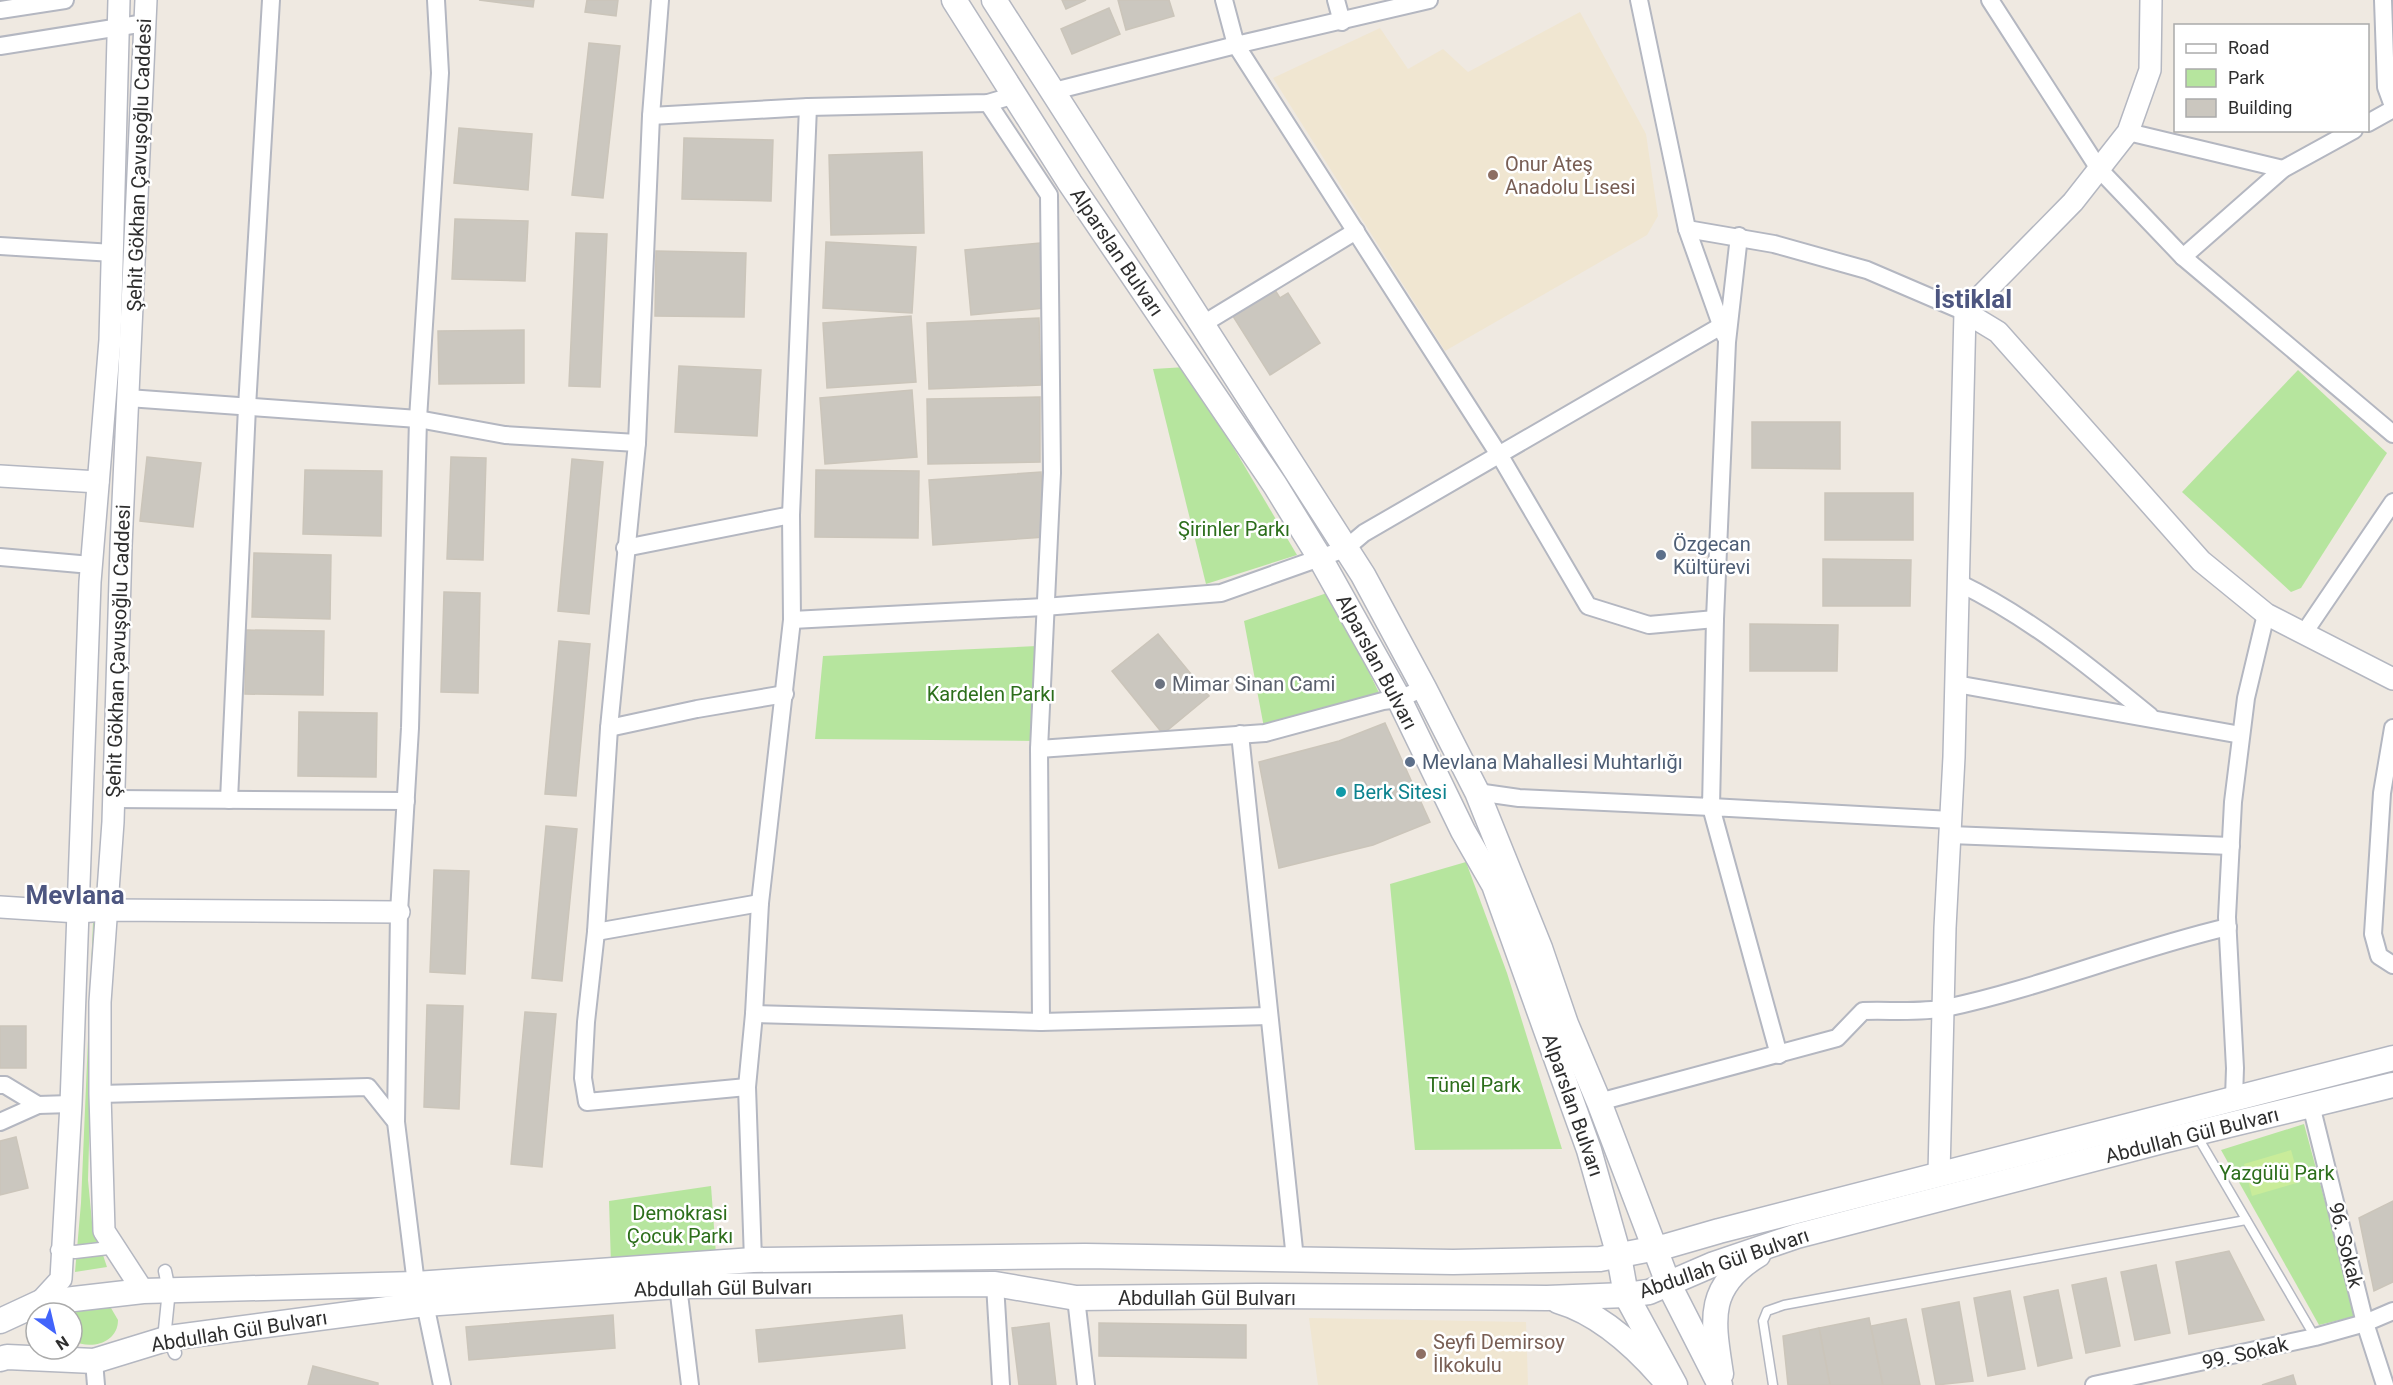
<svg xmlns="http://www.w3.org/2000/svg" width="2393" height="1385" font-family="Roboto,sans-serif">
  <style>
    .education { fill: #f0e6d1 }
    .green { fill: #b6e59e }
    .pitch { fill: #c9ec9a }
    .building { fill: #cbc7bf; stroke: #cbc5ba; stroke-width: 1.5 }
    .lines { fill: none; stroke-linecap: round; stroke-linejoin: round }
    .service-casing { stroke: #b4b7c1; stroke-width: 11 }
    .pedestrian-casing { stroke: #b4b7c1; stroke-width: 15 }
    .minor-casing { stroke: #b4b7c1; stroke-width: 20 }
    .tertiary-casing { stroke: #b4b7c1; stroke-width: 24 }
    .secondary-casing { stroke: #b4b7c1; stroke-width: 27 }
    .service { stroke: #fff; stroke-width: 8 }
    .pedestrian { stroke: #fff; stroke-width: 12 }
    .minor { stroke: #fff; stroke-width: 16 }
    .tertiary { stroke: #fff; stroke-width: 21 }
    .secondary { stroke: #fff; stroke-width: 24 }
    .education-dot { fill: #8d6e63; stroke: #fff; stroke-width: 2 }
    .service-dot { fill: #5c6f8a; stroke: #fff; stroke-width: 2 }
    .worship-dot { fill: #6b7280; stroke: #fff; stroke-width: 2 }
    .culture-dot { fill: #0f9aa8; stroke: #fff; stroke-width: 2 }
    .labels { text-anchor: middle; stroke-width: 5; stroke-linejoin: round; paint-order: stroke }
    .education-label { font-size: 20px; fill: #785e54; stroke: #fff; text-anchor: start }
    .street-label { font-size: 20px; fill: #2e2e2e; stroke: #fff }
    .park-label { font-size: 20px; fill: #2c6e1b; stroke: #fff }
    .service-label { font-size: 20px; fill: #4e5e75; stroke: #fff; text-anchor: start }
    .worship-label { font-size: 20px; fill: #5b616d; stroke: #fff; text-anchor: start }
    .culture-label { font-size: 20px; fill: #0d838f; stroke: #fff; text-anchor: start }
    .district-label { font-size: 26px; font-weight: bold; fill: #4d5680; stroke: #fff }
  </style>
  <rect width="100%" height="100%" fill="#efe9e1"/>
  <g class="education">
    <polygon points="1580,12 1646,134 1658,216 1647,235 1445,351 1273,78 1380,28 1408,69 1443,49 1468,72"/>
    <polygon points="1309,1318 1526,1322 1528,1385 1318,1385"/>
  </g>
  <g class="green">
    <polygon points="1186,367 1297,555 1206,584 1153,369"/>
    <polygon points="2298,370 2387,453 2301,588 2291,592 2182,492"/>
    <polygon points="1330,592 1383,701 1265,733 1244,621"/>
    <polygon points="1037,646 1038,741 815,739 823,656"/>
    <polygon points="1466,862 1507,973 1562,1149 1415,1150 1390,884"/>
    <polygon points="93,922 98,924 94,967 88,1180 92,1222 107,1267 75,1272 81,1203"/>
    <polygon points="2304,1124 2356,1316 2319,1325 2221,1150"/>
    <polygon points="711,1186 716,1255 611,1264 609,1201"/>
    <path d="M104,1305L111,1308L118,1320C118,1343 91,1350 73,1341L70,1313L74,1310Z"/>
  </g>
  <polygon class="pitch" points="2291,1150 2300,1182 2252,1196 2244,1164"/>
  <g class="building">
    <polygon points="479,0 534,0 533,7"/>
    <polygon points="587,0 618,0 616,16 585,12"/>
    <polygon points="1062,0 1086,0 1066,9"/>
    <polygon points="1118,0 1169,0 1174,16 1126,30"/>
    <polygon points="1109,8 1120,34 1072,54 1061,29"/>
    <polygon points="589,43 620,46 603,198 572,195"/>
    <polygon points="459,128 532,134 528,190 454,183"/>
    <polygon points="684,138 773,140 771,201 682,199"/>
    <polygon points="922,152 924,233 831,235 829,155"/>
    <polygon points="455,219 528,221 525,281 452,279"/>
    <polygon points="576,233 607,234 600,387 569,386"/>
    <polygon points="826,242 916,247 912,313 823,308"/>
    <polygon points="1040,243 1045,308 971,315 965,250"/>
    <polygon points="656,251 746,253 744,317 655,316"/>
    <polygon points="1273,287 1280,298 1288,293 1320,343 1270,375 1231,313"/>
    <polygon points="911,316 916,382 827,388 823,323"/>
    <polygon points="1039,318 1041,385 929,389 927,323"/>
    <polygon points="524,330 524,383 439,384 438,331"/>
    <polygon points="679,366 761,370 757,436 675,432"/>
    <polygon points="912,390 917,457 825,464 820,398"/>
    <polygon points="1040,397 1040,462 928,464 927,399"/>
    <polygon points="1752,422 1840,422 1840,469 1752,468"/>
    <polygon points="147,457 201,463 193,527 140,521"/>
    <polygon points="451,457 486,458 483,560 447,559"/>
    <polygon points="572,459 603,462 589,614 558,611"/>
    <polygon points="305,470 382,471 381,536 303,534"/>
    <polygon points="816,470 919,471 918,538 815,537"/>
    <polygon points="1041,472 1045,537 933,545 929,480"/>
    <rect x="1825" y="493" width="88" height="47"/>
    <polygon points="254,553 331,555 330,619 252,617"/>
    <polygon points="1823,559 1911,560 1910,606 1823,606"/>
    <polygon points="444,592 480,593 478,693 441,692"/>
    <polygon points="1750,624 1838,625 1837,671 1750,671"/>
    <polygon points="246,630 324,631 323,695 245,694"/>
    <polygon points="1158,634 1209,696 1163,734 1112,671"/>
    <polygon points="559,641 590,644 576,796 545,794"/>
    <polygon points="299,712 377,713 376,777 298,776"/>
    <polygon points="1385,723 1430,822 1373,845 1279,868 1259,762 1339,741"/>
    <polygon points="546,826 577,829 562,981 532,978"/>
    <polygon points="434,870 469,871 465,974 430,972"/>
    <polygon points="427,1005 463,1006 459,1109 424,1107"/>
    <polygon points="525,1012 556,1014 542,1167 511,1164"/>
    <rect x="0" y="1026" width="26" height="42"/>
    <polygon points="16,1137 28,1188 0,1195 0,1141"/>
    <polygon points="2393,1201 2393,1282 2374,1291 2359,1218"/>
    <polygon points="2229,1251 2264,1320 2189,1334 2176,1262"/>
    <polygon points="2156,1265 2170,1333 2135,1340 2121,1272"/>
    <polygon points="2106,1278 2120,1346 2086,1353 2072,1285"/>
    <polygon points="2058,1290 2072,1358 2038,1366 2024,1297"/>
    <polygon points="2010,1291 2025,1369 1988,1376 1974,1298"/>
    <polygon points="1959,1302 1973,1381 1936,1385 1922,1309"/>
    <polygon points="613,1315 615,1348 469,1360 466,1327"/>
    <polygon points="902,1315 905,1348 759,1362 756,1330"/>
    <polygon points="1869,1318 1883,1385 1830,1385 1819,1328"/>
    <polygon points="1906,1319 1920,1385 1883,1385 1871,1326"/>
    <polygon points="1049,1323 1056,1385 1019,1385 1012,1328"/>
    <polygon points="1099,1323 1246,1325 1246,1358 1099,1356"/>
    <polygon points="1819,1328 1830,1385 1788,1385 1783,1336"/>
    <polygon points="313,1366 378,1383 378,1385 308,1385"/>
    <polygon points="2293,1375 2296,1385 2262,1385"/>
  </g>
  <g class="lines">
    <g class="service-casing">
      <g id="service">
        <polyline points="2196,1134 2315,1337"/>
        <polyline points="1773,1385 1763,1321 1767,1311 1784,1305 2246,1220"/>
      </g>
    </g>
    <g class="pedestrian-casing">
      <g id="pedestrian">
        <polyline points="57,1250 75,1252 117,1247"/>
        <polyline points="165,1271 169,1290 165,1329 175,1353"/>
      </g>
    </g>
    <g class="minor-casing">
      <g id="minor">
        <polyline points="660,0 651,116 637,443 609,728 596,932 586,1022 583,1078 587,1102 747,1087"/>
        <polyline points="1224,0 1236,45 1429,0"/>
        <polyline points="1336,0 1342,22"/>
        <polyline points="1639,0 1687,229 1725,336"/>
        <polyline points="1990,0 2099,169 2183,257 2393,434"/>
        <polyline points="2383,0 2386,87 2393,106"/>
        <polyline points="0,10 65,0"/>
        <polyline points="0,46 145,23"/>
        <polyline points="1054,91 1236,45 1503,461 1588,606 1649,625 1715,619"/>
        <polyline points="988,103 1049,195 1052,473 1039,749 1265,733 1383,701 1399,699 1424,688"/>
        <polyline points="651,116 808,107 988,103 1015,95"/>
        <polyline points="2368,123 2393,109"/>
        <polyline points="2128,132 2283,169"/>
        <polyline points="1687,229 1774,244 1867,270 1965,312"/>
        <polyline points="0,246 113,253"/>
        <polyline points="2183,257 2283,169 2354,130"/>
        <polyline points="1203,324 1356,231"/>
        <polyline points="128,398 418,419 505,435 637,443"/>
        <polyline points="791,515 808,107"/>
        <polyline points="625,548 791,515 792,620 760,903 754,1014 747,1087 753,1260"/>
        <polyline points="0,557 91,565"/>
        <path d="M1959,583C2029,617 2089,666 2150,716"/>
        <polyline points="792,620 1044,607 1221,593 1345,549 1364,533 1721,326"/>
        <polyline points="2304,633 2393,502"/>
        <polyline points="1956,684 2241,735"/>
        <polyline points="609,728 697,709 785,694"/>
        <polyline points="2393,728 2382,793 2373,934 2379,956 2393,965"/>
        <polyline points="1240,734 1295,1259"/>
        <polyline points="1039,749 1041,1022"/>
        <polyline points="1477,792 1519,798 1711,807 1715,619 1727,342 1739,236"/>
        <polyline points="113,799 406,801"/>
        <polyline points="229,800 247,407 271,0"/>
        <polyline points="1950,835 2231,846"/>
        <polyline points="596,932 760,903"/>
        <polyline points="754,1014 1041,1022 1269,1016"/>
        <polyline points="1779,1055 1711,807 1951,820"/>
        <polyline points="0,1085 5,1085 38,1105 71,1104"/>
        <polyline points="100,1094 368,1087 396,1122 416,1284"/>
        <polyline points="2234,1098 2235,1068 2227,917 2233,802 2246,698 2266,614"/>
        <path d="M1599,1102L1837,1038L1863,1011C1890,1010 1920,1013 1946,1008C2041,988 2133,949 2228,927"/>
        <polyline points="2311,1105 2365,1323 2385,1385"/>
        <polyline points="0,1122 38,1105"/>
        <polyline points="396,1122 399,912 410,728 418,419 440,73 436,0"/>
        <polyline points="995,1284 1001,1385"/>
        <polyline points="678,1286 690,1385"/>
        <polyline points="1076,1298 1086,1385"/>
        <polyline points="425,1304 442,1385"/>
        <polyline points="94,1361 96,1385"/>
        <polyline points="2094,1385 2315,1337 2365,1323 2393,1311"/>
      </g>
    </g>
    <g class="tertiary-casing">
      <g id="tertiary">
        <polyline points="1965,312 1998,332 2201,561 2266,614 2393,679"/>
        <polyline points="0,476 98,482"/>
        <polyline points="0,907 78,912 106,910 399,912"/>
        <polyline points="1939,1174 1945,928 1954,757 1965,312 2073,202 2128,132 2150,70 2151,0"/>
        <polyline points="143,1291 104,1231 100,1094 100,1002 113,822 121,546 146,0"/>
        <polyline points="39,1303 61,1279 71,1104 90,582 110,340 119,0"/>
      </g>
    </g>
    <g class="secondary-casing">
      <g id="secondary">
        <polyline points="954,0 1070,183 1275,485 1320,558 1399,699 1463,831 1494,885 1589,1150 1619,1256 1626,1295 1675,1385"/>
        <polyline points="994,0 1363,575 1424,688 1477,792 1540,948 1566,1024 1599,1102 1668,1283 1720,1385"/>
        <path d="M1558,1301C1599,1313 1634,1345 1662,1377"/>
        <polyline points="0,1321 39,1303 143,1291 416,1284 753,1260 1085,1256 1453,1262 1600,1259 1667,1246 1719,1231 2393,1058"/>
        <polyline points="0,1359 7,1357 94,1361 169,1338 425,1304 678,1286 995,1284 1076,1298 1256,1296 1547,1298 1626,1295 1649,1292 1714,1264 1797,1236 2163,1141 2393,1085"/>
        <path d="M1721,1374C1713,1321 1705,1287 1758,1255"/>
      </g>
    </g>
    <use href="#service" class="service"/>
    <use href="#pedestrian" class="pedestrian"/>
    <use href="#minor" class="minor"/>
    <use href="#tertiary" class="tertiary"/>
    <use href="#secondary" class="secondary"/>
  </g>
  <g class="education-dot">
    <circle cx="1493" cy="175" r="6"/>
    <circle cx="1421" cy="1354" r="6"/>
  </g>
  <g class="service-dot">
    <circle cx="1661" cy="555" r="6"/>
    <circle cx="1410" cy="762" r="6"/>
  </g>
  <circle class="worship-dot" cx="1160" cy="684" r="6"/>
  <circle class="culture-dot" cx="1341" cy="792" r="6"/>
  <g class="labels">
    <g class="education-label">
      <text x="1505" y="171">Onur Ateş<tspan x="1505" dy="23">Anadolu Lisesi</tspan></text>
      <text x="1433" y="1349">Seyfi Demirsoy<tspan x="1433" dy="23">İlkokulu</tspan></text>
    </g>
    <g class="street-label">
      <text transform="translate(139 165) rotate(-88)" y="7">Şehit Gökhan Çavuşoğlu Caddesi</text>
      <text transform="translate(1117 252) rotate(56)" y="7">Alparslan Bulvarı</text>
      <text transform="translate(118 651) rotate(-88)" y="7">Şehit Gökhan Çavuşoğlu Caddesi</text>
      <text transform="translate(1377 662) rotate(62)" y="7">Alparslan Bulvarı</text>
      <text transform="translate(1573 1105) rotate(71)" y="7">Alparslan Bulvarı</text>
      <text transform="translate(2192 1135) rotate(-14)" y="7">Abdullah Gül Bulvarı</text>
      <text transform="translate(2346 1245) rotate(76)" y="7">96. Sokak</text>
      <text transform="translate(1724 1263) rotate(-19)" y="7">Abdullah Gül Bulvarı</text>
      <text transform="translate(723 1288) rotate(-1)" y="7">Abdullah Gül Bulvarı</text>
      <text x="1207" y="1305">Abdullah Gül Bulvarı</text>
      <text transform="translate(239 1331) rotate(-9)" y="7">Abdullah Gül Bulvarı</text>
      <text transform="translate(2245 1353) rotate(-13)" y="7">99. Sokak</text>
    </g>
    <g class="park-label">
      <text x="1234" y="536">Şirinler Parkı</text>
      <text x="991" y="701">Kardelen Parkı</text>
      <text x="1474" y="1092">Tünel Park</text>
      <text x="2277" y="1180">Yazgülü Park</text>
      <text x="680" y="1220">Demokrasi<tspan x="680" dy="23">Çocuk Parkı</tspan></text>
    </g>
    <g class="service-label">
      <text x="1673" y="551">Özgecan<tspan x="1673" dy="23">Kültürevi</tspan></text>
      <text x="1422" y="769">Mevlana Mahallesi Muhtarlığı</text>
    </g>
    <g class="worship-label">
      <text x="1172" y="691">Mimar Sinan Cami</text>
    </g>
    <g class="culture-label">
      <text x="1353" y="799">Berk Sitesi</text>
    </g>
    <g class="district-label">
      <text x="1973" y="308">İstiklal</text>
      <text x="75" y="904">Mevlana</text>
    </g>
  </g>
  <rect x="2174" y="24" width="195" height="108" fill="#ffffff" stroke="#ababab" stroke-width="1.5"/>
  <rect x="2186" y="44" width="30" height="9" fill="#ffffff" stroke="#ababab" stroke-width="1.5"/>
  <text x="2228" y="54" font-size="18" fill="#2e2e2e">Road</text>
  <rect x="2186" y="69" width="30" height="18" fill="#b6e59e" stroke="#ababab" stroke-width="1.5"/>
  <text x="2228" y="84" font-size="18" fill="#2e2e2e">Park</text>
  <rect x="2186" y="99" width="30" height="18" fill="#cbc7bf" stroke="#ababab" stroke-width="1.5"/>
  <text x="2228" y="114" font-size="18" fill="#2e2e2e">Building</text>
  <g transform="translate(54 1331) rotate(146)"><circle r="28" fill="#ffffff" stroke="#ababab" stroke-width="1.5"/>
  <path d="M0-4.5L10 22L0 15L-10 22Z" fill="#4264fb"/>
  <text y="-9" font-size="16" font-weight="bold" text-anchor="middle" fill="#2e2e2e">N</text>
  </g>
</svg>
